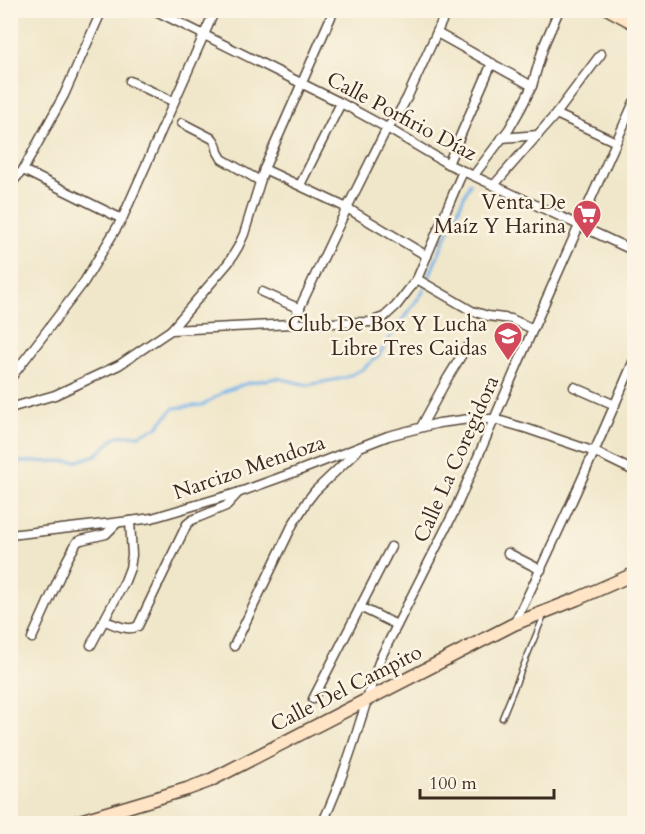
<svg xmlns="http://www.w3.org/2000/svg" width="645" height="834" font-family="Cardo,serif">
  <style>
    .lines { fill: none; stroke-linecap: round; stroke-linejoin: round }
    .stream { stroke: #76b2e8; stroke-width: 3 }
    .lane-casing { stroke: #564638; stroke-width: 7 }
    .street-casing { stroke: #564638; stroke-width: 11 }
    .secondary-casing { stroke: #564638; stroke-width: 15 }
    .lane { stroke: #fff; stroke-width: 4 }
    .street { stroke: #fff; stroke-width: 8 }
    .secondary { stroke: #ffe4c6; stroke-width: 12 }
    .labels { text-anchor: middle; stroke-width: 5; stroke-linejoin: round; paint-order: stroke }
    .street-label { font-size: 21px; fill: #3b2a1e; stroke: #fcf5e5 }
    .poi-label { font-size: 21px; fill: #3b2a1e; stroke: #fcf5e5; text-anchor: end }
  </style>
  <rect width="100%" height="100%" fill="#fcf5e5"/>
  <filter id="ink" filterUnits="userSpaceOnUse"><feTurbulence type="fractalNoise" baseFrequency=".0167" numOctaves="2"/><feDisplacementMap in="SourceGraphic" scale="12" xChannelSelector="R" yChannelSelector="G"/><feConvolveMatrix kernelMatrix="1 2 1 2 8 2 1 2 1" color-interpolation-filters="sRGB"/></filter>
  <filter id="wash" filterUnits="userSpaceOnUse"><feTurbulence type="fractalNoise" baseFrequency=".008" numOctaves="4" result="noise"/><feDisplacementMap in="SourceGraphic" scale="24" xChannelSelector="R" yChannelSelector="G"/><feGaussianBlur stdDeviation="1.35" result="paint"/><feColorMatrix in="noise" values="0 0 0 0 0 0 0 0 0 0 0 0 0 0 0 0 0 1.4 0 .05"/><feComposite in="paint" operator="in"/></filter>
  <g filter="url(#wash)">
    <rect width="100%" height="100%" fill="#f0e7ca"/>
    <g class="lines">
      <polyline class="stream" points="10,462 78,461 96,455 117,436 139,435 157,427 174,408 203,405 225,391 248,383 277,378 308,385 344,378 363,369 379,355 392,334 423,292 437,257 470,183"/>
    </g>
  </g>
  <g filter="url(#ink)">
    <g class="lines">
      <g class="lane-casing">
        <polyline id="lane" points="502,718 544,615"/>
      </g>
      <g class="street-casing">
        <g id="street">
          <polyline points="154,10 341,103 387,128 448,164 634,251"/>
          <polyline points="375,10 377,11"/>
          <polyline points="437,33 532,86"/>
          <polyline points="130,81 174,102"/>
          <polyline points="556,114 616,142"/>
          <polyline points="182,123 213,139 216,144 218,152 222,159 260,181"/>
          <polyline points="502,138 538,135"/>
          <polyline points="448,164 492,63"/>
          <polyline points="264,169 347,208 427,256"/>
          <polyline points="23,170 122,219"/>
          <polyline points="474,175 509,129 521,108 532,86 544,45 559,10"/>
          <polyline points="10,185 23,170 64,95 102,10"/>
          <polyline points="300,185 341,103"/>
          <polyline points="494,185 556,114 601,54"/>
          <polyline points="417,279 472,311 488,316 511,319 533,329"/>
          <polyline points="262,292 300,309"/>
          <polyline points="292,324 347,208 387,128 397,116 407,98 447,10"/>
          <polyline points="171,330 229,262 238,247 244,234 264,169 334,10"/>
          <polyline points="10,379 84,282 122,219 215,10"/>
          <polyline points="574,387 615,405"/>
          <polyline points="10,408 55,395 119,365 171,330 292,324 370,322 384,317 396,306 417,279 463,171"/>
          <polyline points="421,427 447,379 466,348"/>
          <polyline points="10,535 130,521 152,518 240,492 298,471 388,436 439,423 470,419 494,419 528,429 595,452 634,471"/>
          <polyline points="508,553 541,570"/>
          <polyline points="360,607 397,625"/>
          <path d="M105,621C114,624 128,632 138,626L187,524L192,520L226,506L239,492"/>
          <path d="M514,624C557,537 596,449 634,360"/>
          <polyline points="32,638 67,560 77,542 81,540 106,534 117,523"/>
          <polyline points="91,645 125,581 130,568 132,555 130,521"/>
          <polyline points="234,646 293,524 308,500 315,491 357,451"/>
          <polyline points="313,699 391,547"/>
          <path d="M322,824C338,790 350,755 361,719C368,698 373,677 381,657L455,510L533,329L634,102"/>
        </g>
      </g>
      <g class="secondary-casing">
        <g id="secondary">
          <polyline points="610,10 634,23"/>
          <polyline points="70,824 187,789 209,781 514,624 577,599 634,574"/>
        </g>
      </g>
      <use href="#lane" class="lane"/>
      <use href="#street" class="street"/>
      <use href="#secondary" class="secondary"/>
    </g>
  </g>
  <defs>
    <g id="supermarket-pin" transform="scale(1.5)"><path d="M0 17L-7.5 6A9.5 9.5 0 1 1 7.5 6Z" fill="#d1495b" stroke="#fcf5e5"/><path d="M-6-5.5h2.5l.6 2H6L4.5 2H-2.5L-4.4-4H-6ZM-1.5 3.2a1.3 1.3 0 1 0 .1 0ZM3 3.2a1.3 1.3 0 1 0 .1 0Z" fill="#fff"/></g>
    <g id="school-pin" transform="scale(1.5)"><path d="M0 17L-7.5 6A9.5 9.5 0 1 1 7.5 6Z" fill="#d1495b" stroke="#fcf5e5"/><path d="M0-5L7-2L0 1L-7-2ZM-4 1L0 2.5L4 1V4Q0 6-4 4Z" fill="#fff"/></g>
  </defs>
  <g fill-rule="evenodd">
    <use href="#supermarket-pin" x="587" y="214"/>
    <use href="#school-pin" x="508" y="336"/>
  </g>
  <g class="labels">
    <g class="street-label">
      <text transform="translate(402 116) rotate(28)" y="7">Calle Porfirio Díaz</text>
      <text transform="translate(456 459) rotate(-66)" y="7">Calle La Coregidora</text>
      <text transform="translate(249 467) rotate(-19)" y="7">Narcizo Mendoza</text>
      <text transform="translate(346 688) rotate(-27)" y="7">Calle Del Campito</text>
    </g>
    <g class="poi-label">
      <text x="566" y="209">Venta De<tspan x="566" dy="24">Maíz Y Harina</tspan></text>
      <text x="487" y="331">Club De Box Y Lucha<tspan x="487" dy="24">Libre Tres Caidas</tspan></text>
    </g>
  </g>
  <rect width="645" height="834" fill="none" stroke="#fcf5e5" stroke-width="36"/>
  <path d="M420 789v9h134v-9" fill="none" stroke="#3b2a1e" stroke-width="3"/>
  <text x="429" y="789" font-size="18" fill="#3b2a1e" stroke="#fcf5e5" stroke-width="4.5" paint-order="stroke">100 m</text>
</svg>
